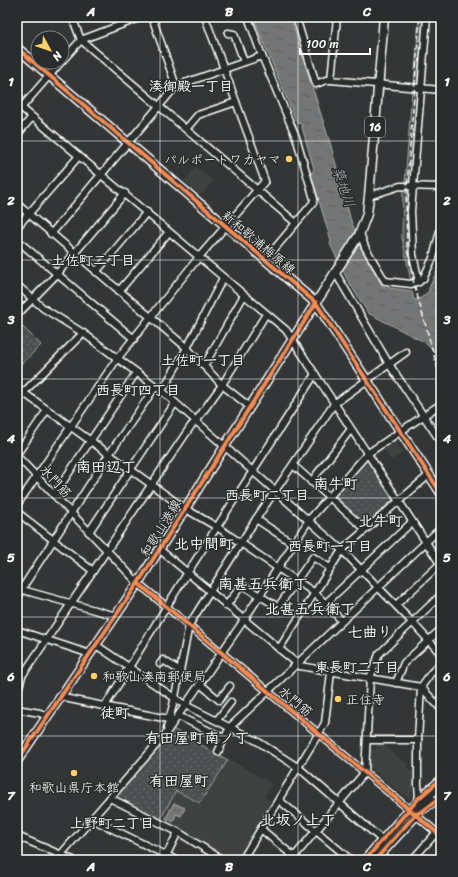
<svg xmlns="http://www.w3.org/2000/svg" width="458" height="877" font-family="Sriracha,'Klee One',sans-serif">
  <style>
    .built { fill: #404243 }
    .grass { fill: #4c4f50; stroke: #a6a7a8 }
    .park { fill: url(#park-dots); stroke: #a6a7a8 }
    .water { fill: url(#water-ripples); stroke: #abacad }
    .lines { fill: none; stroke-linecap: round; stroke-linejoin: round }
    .minor-casing { stroke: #fff; stroke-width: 9 }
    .major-casing { stroke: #fff; stroke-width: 11 }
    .minor { stroke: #2a2d2e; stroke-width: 6 }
    .major { stroke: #2a2d2e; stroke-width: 8 }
    .rail { stroke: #fff; stroke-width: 1.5; stroke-dasharray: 6 3; stroke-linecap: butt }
    .cycleway-casing { stroke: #2a2d2e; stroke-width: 6 }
    .cycleway { stroke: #f68b52; stroke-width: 4 }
    .grid { fill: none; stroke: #fff; stroke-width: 1; stroke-opacity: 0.55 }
    .poi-dot { fill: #ffd166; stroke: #2a2d2e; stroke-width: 1.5 }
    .labels { text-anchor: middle; stroke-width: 3; stroke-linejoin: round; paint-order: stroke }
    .shield { fill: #2a2d2e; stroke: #bfc0c0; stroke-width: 1 }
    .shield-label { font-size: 12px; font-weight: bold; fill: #fff }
    .poi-label { font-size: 13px; fill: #fff; stroke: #2a2d2e; text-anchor: start }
    .street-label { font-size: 13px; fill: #fff; stroke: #2a2d2e }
    .neighbourhood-label { font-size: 14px; font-weight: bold; fill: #fff; stroke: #2a2d2e }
    .water-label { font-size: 14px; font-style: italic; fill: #b2b3b4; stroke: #2a2d2e }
    .quarter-label { font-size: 15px; font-weight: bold; fill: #fff; stroke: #2a2d2e }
    .neatline { fill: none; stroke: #fff; stroke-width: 1.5 }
    .grid-label { font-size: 13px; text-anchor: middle; font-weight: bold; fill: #fff }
  </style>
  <defs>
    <pattern id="park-dots" width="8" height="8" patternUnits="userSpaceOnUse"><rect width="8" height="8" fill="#4c4f50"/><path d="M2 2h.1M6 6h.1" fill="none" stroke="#67696a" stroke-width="1.8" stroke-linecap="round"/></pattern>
    <pattern id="water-ripples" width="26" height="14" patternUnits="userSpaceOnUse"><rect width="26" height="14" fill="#737576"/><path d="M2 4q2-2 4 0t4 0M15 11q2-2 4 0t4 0" fill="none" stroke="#606061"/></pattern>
  </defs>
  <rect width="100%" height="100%" fill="#333536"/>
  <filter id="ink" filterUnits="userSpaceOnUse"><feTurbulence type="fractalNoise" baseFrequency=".025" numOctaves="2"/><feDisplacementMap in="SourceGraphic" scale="8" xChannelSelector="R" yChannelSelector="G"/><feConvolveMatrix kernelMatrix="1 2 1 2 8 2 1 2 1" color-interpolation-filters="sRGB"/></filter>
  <g filter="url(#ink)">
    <g class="built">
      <polygon points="196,167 213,181 201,196 184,181"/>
      <polygon points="394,439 403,452 392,460 382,448"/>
      <polygon points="378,744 383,744 398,758 408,763 407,768 414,771 414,787 409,799 369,767 369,750 374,750"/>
      <polygon points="229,759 272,784 264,797 273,802 238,860 228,860 160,820 176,792 201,804"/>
    </g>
    <g class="grass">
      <polygon points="419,17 423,17 417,85 414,85"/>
      <polygon points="412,90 417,90 410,182 405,183"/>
      <polygon points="410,187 408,234 416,280 411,282 402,238 403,188"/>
    </g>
    <g class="park">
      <polygon points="17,321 41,345 17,368"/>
      <polygon points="366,460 368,461 394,498 366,525 334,498 333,496"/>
      <polygon points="173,729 228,760 200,803 176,791 160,820 115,798"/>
    </g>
    <g class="water">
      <polygon points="253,17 290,17 331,146 351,221 363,252 381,284 384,287 412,291 414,300 421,298 429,291 429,288 441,262 441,353 436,354 426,343 368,313 347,279 330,244 331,241 311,174 314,169 301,124 297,123"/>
      <polygon points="174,803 185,808 181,816 176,814 173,822 166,818"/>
    </g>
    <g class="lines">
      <g class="minor-casing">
        <g id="minor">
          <polyline points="72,17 81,40 296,223"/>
          <polyline points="296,17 316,84 326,80 331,80"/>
          <polyline points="337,17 331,80 441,90"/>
          <polyline points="228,33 234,34 244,62"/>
          <polyline points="262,56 296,137 314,199 313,203 266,259"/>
          <polyline points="62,61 81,40 142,17"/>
          <polyline points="176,86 262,56 248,17"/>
          <polyline points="17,104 286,330 441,565"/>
          <polyline points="21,108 61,62"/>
          <polyline points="186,129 198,115 236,102"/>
          <polyline points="17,135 32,117"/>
          <polyline points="369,196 400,186 441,187"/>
          <polyline points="17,204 187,348 222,385 250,407"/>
          <polyline points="17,227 79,156"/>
          <polyline points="360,233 365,247 385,281 411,284 423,279 433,258 441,227"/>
          <polyline points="51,234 176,86 152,17"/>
          <polyline points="17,240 134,339"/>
          <polyline points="96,272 147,212"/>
          <polyline points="335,272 389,364 441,442"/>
          <polyline points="419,282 413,255 411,211 427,17"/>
          <polyline points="17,285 43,308 83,333 162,391 342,550 412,622 441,654"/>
          <polyline points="119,291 169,232"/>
          <polyline points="17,315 57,274 125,193"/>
          <polyline points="204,366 244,295"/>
          <polyline points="17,388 184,508 217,527 315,593 342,621"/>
          <polyline points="162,391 187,348 223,278"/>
          <polyline points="17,403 23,393 83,333"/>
          <polyline points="17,454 47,410"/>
          <polyline points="17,456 138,583 441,836"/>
          <polyline points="293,465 365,529"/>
          <polyline points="311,482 351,429"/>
          <polyline points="54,495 136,373"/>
          <polyline points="17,505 117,359 199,257 265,181 205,17"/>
          <polyline points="17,512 93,571"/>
          <polyline points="256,519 292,543"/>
          <polyline points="89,532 175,403"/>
          <polyline points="159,549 300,666 421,687 441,709"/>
          <polyline points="19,589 116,616"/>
          <polyline points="17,602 21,590 110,453 156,386"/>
          <polyline points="325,604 412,522"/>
          <polyline points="396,605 440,564"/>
          <polyline points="226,606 242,585 278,607 313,557 330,568"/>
          <polyline points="17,630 90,654"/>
          <polyline points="96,645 185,705 257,741 299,768 382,840"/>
          <polyline points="279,649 342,550 429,475"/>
          <polyline points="160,664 163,660 180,671"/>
          <polyline points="396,683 404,663 441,629"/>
          <polyline points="200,684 219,700 230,686"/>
          <polyline points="17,694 22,676 191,426 196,421 222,385 266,314"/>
          <polyline points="62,695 69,699 173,720"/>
          <polyline points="105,706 188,572 315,374"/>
          <polyline points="17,709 40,713 47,717"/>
          <polyline points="178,716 224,738"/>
          <polyline points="217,720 231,702"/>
          <polyline points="167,728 175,697 189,625 256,519 334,404 406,352"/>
          <polyline points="367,740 418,740"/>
          <polyline points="218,752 230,727 441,528"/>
          <polyline points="110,798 178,832 223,860"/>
          <polyline points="419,798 418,784 418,740 421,687 431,673 441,663"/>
          <polyline points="279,800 351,860"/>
          <polyline points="417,800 441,779"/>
          <polyline points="425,809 441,797"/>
          <polyline points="92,819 176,860"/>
          <polyline points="261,829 298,860"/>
          <polyline points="17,836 73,860"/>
          <polyline points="294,857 365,772 370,678 379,654 441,595"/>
          <polyline points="56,860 164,736 244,620 309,520 367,454 441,404"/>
          <polyline points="164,860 178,832"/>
          <polyline points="242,860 325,723 331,672"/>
          <polyline points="412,860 437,832"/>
        </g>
      </g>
      <g class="major-casing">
        <g id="major">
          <polyline points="17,48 316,303 441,493"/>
          <polyline points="17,761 138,583 359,235 367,214 369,196 384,17"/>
          <polyline points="365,860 410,809 441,786"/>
          <polyline points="375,860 431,799"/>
        </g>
      </g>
      <use href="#minor" class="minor"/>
      <use href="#major" class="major"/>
      <polyline class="rail" points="420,17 406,200 407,249 414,284 441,380"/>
      <g class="cycleway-casing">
        <g id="cycleway">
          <polyline points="17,48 316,303 441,493"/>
          <polyline points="138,583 441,836"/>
          <polyline points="17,761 138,583 316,303"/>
          <polyline points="365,860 419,798 441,779"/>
          <polyline points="375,860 416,814 423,811 441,797"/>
        </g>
      </g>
      <use href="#cycleway" class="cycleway"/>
    </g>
  </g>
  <path class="grid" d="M160,17V860M298,17V860M17,141H441M17,260H441M17,379H441M17,498H441M17,617H441M17,736H441"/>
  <g class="poi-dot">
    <circle cx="289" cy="159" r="4"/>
    <circle cx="94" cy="676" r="4"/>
    <circle cx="338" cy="699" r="4"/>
    <circle cx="74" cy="773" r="4"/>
  </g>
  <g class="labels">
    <rect class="shield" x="365" y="117" width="20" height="20" rx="3"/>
    <g class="shield-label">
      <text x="375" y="131">16</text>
    </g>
    <g class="poi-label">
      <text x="281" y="164" text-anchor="end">パルポートワカヤマ</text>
      <text x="102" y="681">和歌山湊南郵便局</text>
      <text x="346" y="704">正住寺</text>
      <text x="74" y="792" text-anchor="middle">和歌山県庁本館</text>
    </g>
    <g class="street-label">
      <text transform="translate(259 242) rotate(40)" y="5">新和歌浦梅原線</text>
      <text transform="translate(56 481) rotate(47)" y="5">水門筋</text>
      <text transform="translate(160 528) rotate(-58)" y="5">和歌山港線</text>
      <text transform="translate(296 701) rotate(40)" y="5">水門筋</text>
    </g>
    <g class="neighbourhood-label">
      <text x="191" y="91">湊御殿一丁目</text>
      <text x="93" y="265">土佐町二丁目</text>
      <text x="203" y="365">土佐町一丁目</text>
      <text x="138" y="395">西長町四丁目</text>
      <text x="267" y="500">西長町二丁目</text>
      <text x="330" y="551">西長町一丁目</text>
      <text x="357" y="672">東長町二丁目</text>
      <text x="112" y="828">上野町二丁目</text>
    </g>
    <g class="water-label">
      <text transform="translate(344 187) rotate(71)" y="5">築地川</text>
    </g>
    <g class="quarter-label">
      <text x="106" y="472">南田辺丁</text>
      <text x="336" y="489">南牛町</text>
      <text x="381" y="526">北牛町</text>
      <text x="204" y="549">北中間町</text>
      <text x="263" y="589">南甚五兵衛丁</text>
      <text x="310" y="614">北甚五兵衛丁</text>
      <text x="370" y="637">七曲り</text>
      <text x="115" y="718">徒町</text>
      <text x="197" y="743">有田屋町南ノ丁</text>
      <text x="179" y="786">有田屋町</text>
      <text x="298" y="825">北坂ノ上丁</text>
    </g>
  </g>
  <rect width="458" height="877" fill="none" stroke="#2a2d2e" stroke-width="44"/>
  <g transform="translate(50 50) rotate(130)"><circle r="19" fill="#2a2d2e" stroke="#7f8182"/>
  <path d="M0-3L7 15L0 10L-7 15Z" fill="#ffd166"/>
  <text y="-6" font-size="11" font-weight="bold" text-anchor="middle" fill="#ffffff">N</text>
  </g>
  <path d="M300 48v6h70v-6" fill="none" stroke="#ffffff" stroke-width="2"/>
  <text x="306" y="48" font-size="12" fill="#ffffff" stroke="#2a2d2e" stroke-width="3" paint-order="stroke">100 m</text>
  <rect x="22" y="22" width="414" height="833" class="neatline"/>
  <g class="grid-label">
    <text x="91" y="16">A</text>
    <text x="229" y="16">B</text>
    <text x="367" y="16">C</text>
    <text x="11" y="86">1</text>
    <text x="447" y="86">1</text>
    <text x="11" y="205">2</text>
    <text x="447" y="205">2</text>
    <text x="11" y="324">3</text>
    <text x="447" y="324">3</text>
    <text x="11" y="443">4</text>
    <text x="447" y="443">4</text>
    <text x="11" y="562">5</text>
    <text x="447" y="562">5</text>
    <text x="11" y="681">6</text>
    <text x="447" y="681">6</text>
    <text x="11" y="800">7</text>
    <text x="447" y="800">7</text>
    <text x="91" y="871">A</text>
    <text x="229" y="871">B</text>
    <text x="367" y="871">C</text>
  </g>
</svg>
